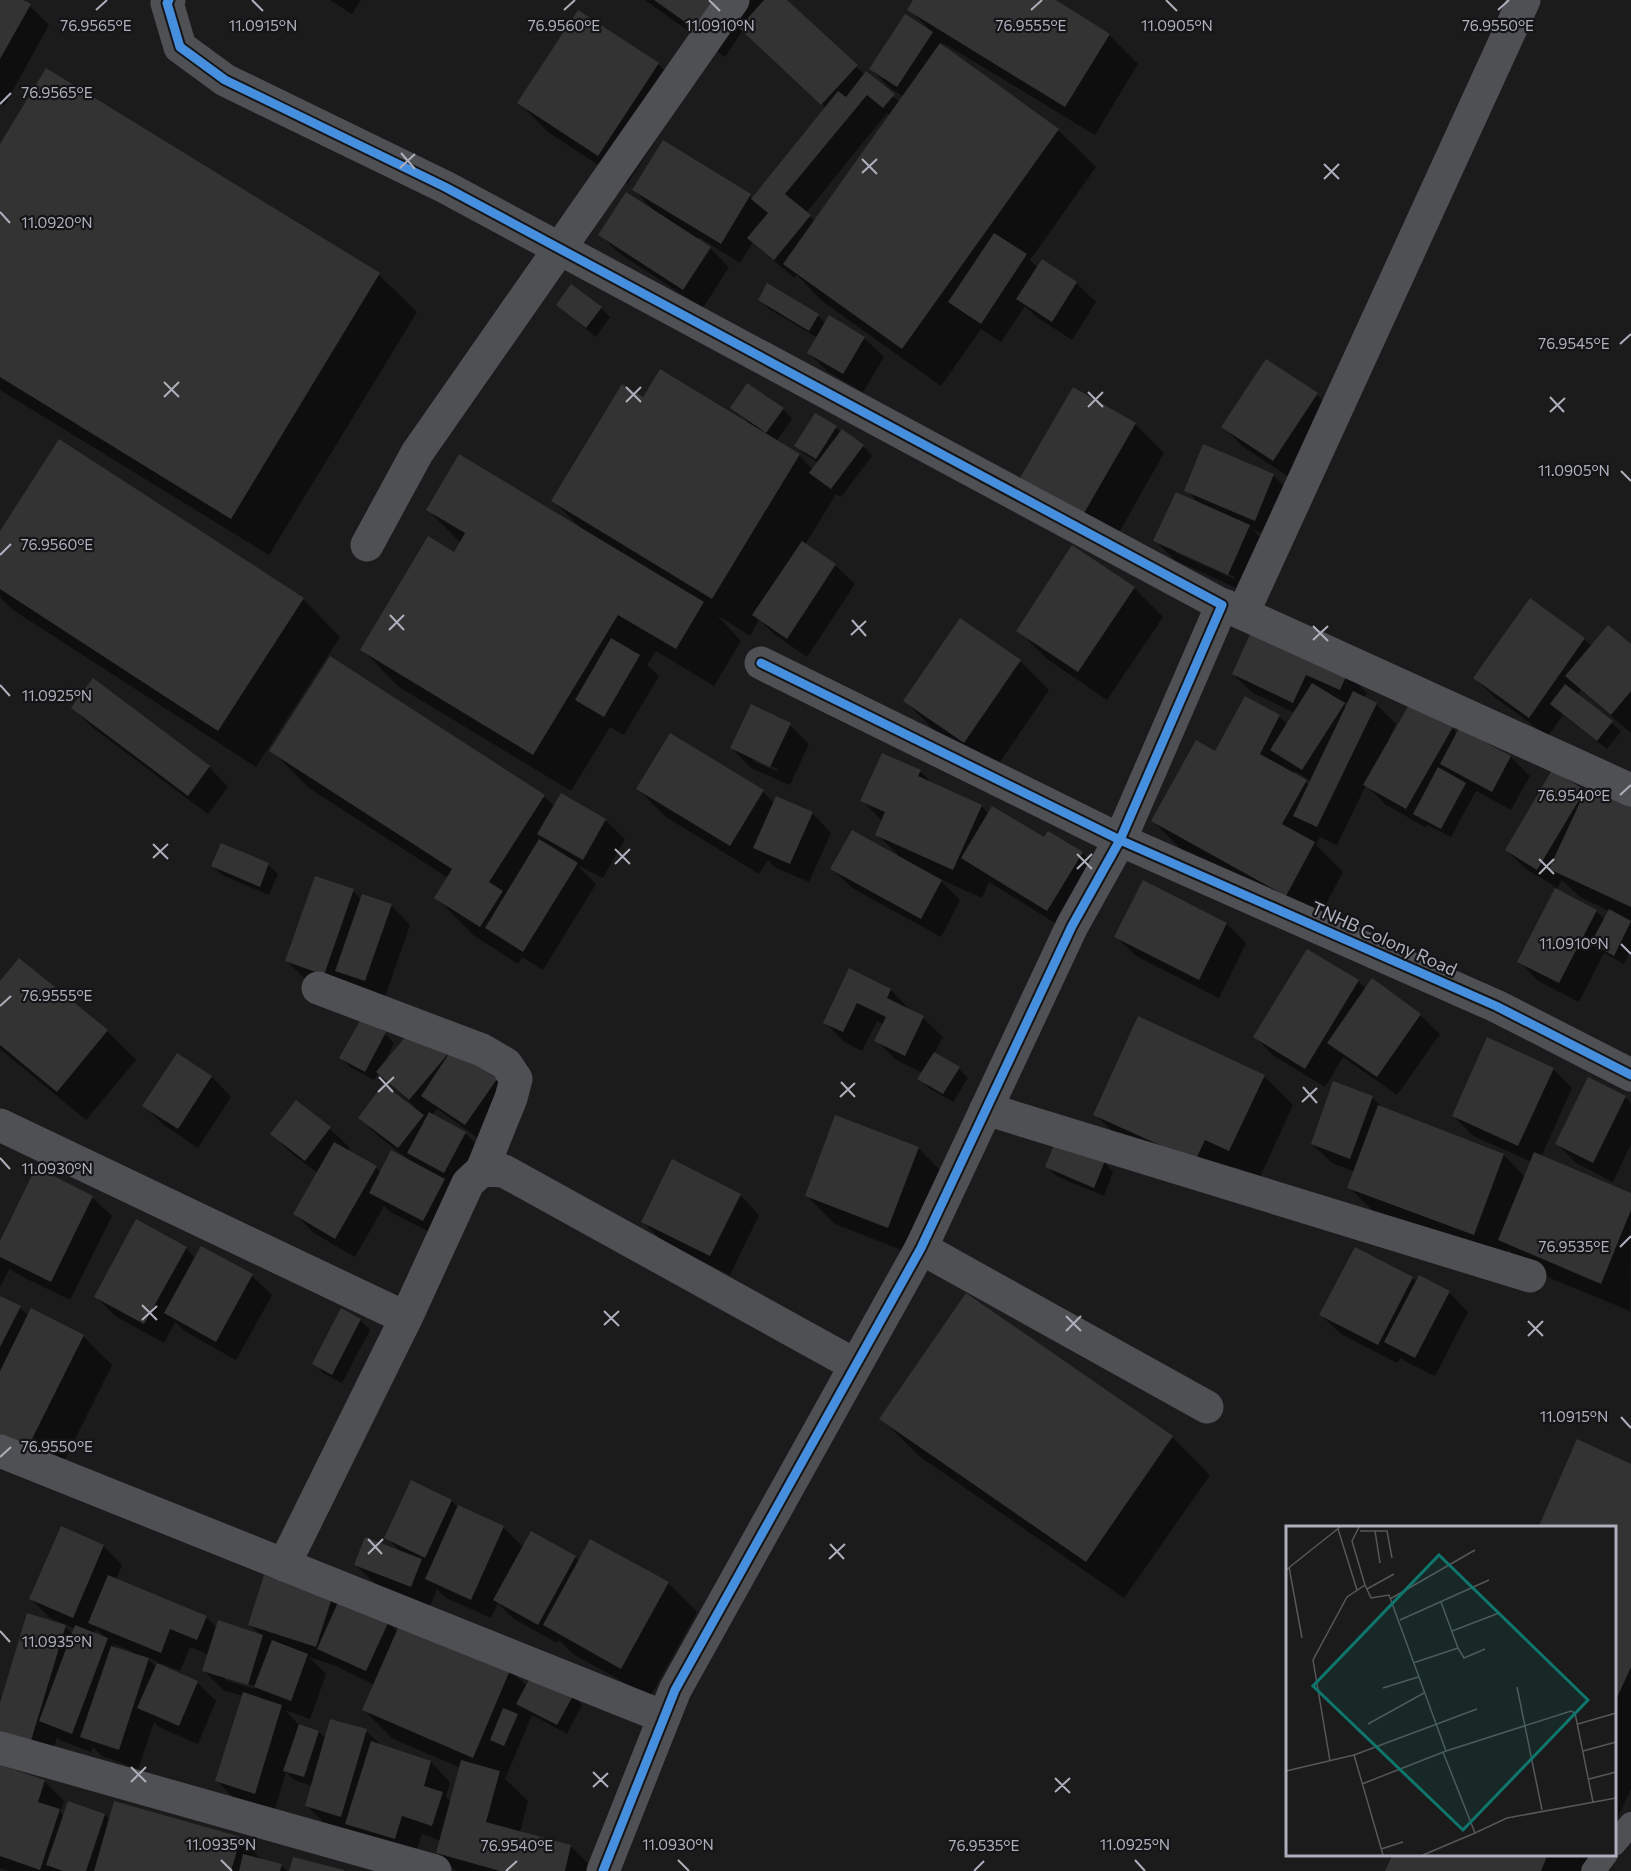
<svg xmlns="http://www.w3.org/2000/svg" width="1631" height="1871" font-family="Commissioner,sans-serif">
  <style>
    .shadow { fill: #0007; fill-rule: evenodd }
    .building { fill: #333 }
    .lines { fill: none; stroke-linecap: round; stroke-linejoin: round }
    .lane { stroke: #4f5054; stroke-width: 24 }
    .street { stroke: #4f5054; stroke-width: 33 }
    .cycleway-casing { stroke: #151517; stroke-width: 13 }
    .cycleway { stroke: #468fdf; stroke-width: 9 }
    .ticks { fill: none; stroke: #adb0bc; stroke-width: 2 }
    .labels { text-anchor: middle; stroke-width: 4.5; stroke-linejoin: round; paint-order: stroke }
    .street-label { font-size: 18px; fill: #adb0bc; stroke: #151517 }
    .inset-road { fill: none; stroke: #55575b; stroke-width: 1.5 }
    .view { fill: #0f766e; fill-opacity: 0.15; stroke: #0f766e; stroke-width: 3 }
    .inset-edge { fill: none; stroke: #adb0bc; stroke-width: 3 }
    .ticks-label { font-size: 15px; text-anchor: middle; fill: #adb0bc; stroke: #151517; stroke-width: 4.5; stroke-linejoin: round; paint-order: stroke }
  </style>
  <rect width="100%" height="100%" fill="#1b1b1b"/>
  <g class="shadow">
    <polygon points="0,0 20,0 30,6 49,25 4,106 0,103"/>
    <polygon points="330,0 361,0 352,14"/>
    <path d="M645,0H785L865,75L900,102L904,97L890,88L871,69L928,28L909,9L914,0H1053L1109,35L1138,64L1095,135L940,41L951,52L1058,130L1096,167L1030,260L1038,268L1076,283L1096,302L1072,340L1038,318L1025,306L1001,342L981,329L941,386L822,301L797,275L794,278L753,242L740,263L699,237L697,240L710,248L729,267L703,308L620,254L600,235L653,210L634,190L750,196L753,199L826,108L743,30L725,57ZM887,113L890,116L815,221L806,213Z"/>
    <polygon points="658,64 687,93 627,184 548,132 519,103"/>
    <polygon points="46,70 379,275 417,312 269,555 0,390 0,147"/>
    <polygon points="768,285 818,316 826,324 864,338 884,357 863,392 828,372 809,353 818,338 769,309 760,300"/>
    <polygon points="557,305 601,308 610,317 596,337"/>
    <polygon points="1074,389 1135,424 1164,453 1113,543 1051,507"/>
    <polygon points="1317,395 1336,414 1292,479 1242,446 1223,426"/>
    <polygon points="644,399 748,424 749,422 732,407 783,409 792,419 776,442 799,455 813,470 819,463 806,455 796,446 836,428 863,446 872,456 841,497 836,494 805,545 835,565 855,584 807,657 774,634 759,620 750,636 717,615 741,641 714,686 656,651 647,665 659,676 624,735 610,727 571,791 399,687 362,649 454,554 461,543 428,510 581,528 553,501"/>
    <path d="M1273,475L1293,495L1275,539L1253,530L1269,546L1247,593L1175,560L1155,541L1199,503L1186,490ZM1176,550L1235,577L1234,579L1176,553Z"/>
    <polygon points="0,534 303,599 340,637 256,767 13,610 0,597"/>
    <polygon points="1134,588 1163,617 1107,700 1047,659 1018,630"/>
    <polygon points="1584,639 1592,646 1631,646 1631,733 1581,690 1577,695 1621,731 1607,749 1563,715 1548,736 1494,697 1475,678"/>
    <polygon points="1020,661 1049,690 994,771 934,730 905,701"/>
    <path d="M1233,674H1348L1367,693L1364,698L1376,704L1396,724L1388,740L1390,742L1452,728L1458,734L1460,730L1511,757L1530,776L1511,810L1476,791L1451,837L1427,825L1425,827L1385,804L1366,785L1337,845L1320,837L1316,845L1343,872L1316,923L1182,850L1153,821L1216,753L1246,698L1280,717L1288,725L1295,713L1253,693ZM1338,699L1349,704L1347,708ZM1295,771L1312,782L1310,785L1293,775Z"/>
    <polygon points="94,681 209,767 228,787 208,814 92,727 73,708"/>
    <path d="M790,725L809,744L790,785L751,768L732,748ZM753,758L778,769L776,771L753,761Z"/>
    <polygon points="271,750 544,796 555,807 605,820 625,839 603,878 577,865 596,884 543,970 522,957 518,964 473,935 436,897 448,878 309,788"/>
    <polygon points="920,771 933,784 981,806 989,814 1044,840 1082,853 1102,872 1066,930 989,882 982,898 938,878 960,900 941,937 852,888 832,869 899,856 877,834 882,821 862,800"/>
    <polygon points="637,788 763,792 774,803 812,813 831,833 809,882 774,867 768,860 759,874 666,817"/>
    <path d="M1584,791L1631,807V951L1624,964L1604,953L1579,1002L1538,981L1519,961L1556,887L1526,869L1506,850ZM1562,880L1580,897L1609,911L1605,920L1596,911L1556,890Z"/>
    <polygon points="222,845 268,865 278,874 269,895 222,875 213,866"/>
    <polygon points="1143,882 1227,924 1246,943 1219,998 1136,956 1116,937"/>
    <polygon points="353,891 362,900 391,905 410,925 384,1000 306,980 287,961"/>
    <polygon points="850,970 891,990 910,1010 923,1018 943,1037 934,1054 959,1069 968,1078 953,1102 929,1088 919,1078 923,1073 896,1060 876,1040 884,1025 877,1021 862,1051 844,1042 825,1022"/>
    <polygon points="1358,981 1366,989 1420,1015 1440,1034 1397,1095 1343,1057 1325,1087 1274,1056 1255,1037"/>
    <polygon points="0,983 107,1031 136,1060 86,1120 0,1049"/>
    <polygon points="385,1034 394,1043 383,1065 446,1056 496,1080 515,1099 485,1143 437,1109 432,1115 465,1133 484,1153 443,1239 390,1212 384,1206 355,1257 314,1233 295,1214 318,1173 291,1153 272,1134 297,1102 330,1129 350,1148 347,1151 376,1167 381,1172 407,1161 408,1159 379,1137 359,1117 412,1108 414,1106 378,1073 374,1080 350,1067 341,1057"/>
    <polygon points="177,1055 212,1077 231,1097 198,1148 164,1125 144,1106"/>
    <polygon points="1553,1069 1572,1088 1541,1157 1631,1194 1630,1311 1528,1269 1508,1249 1503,1263 1378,1216 1349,1187 1355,1172 1332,1163 1312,1144 1372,1097 1384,1109 1504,1155 1525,1177 1532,1162 1473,1136 1454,1116"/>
    <polygon points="1264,1076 1293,1105 1259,1179 1234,1167 1224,1189 1124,1143 1095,1114"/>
    <polygon points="1625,1097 1631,1103 1631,1144 1613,1182 1576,1163 1557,1144"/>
    <polygon points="918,1148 947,1177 917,1256 835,1224 806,1195"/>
    <polygon points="1104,1162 1113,1172 1104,1196 1056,1176 1047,1166"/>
    <polygon points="740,1195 759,1215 730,1275 662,1241 643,1222"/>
    <polygon points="92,1197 112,1216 70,1300 15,1273 10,1268 0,1287 0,1245"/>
    <polygon points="186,1248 196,1259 202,1248 252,1276 272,1295 236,1360 186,1332 175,1322 164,1343 115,1316 95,1296"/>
    <polygon points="1412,1278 1417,1282 1449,1292 1468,1312 1435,1376 1405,1361 1401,1357 1397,1363 1341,1334 1321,1315"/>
    <polygon points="966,1296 1172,1437 1210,1475 1124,1598 919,1456 881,1418"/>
    <polygon points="0,1298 20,1308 29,1316 83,1336 112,1365 55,1479 0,1449"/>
    <polygon points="360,1320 370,1330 342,1383 323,1373 314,1363"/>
    <polygon points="1631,1466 1631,1789 1614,1826 1614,1528"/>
    <polygon points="452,1501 459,1508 503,1527 523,1547 575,1557 579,1561 668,1583 697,1612 650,1697 573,1654 559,1640 557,1643 514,1619 498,1603 491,1618 446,1598 437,1589 430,1606 375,1584 356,1565 401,1552 386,1537"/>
    <path d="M103,1546L122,1565L116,1580L206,1617L217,1628L261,1636L250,1624L331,1599L338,1606L388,1623L398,1632L510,1670L527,1686L573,1695L582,1705L567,1734L532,1715L505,1779L528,1801L520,1832L571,1846L595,1871H456L437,1853L441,1841L422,1834L414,1858L326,1825L306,1805L312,1786L294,1780L286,1772L274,1812L236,1800L217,1781L243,1696L223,1690L204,1671L209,1655L190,1647L180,1671L160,1663L159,1665L197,1682L216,1701L198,1744L159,1727L154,1722L138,1769L102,1756L93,1747L91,1752L60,1740L57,1737L50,1762L0,1708L65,1626L73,1635L75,1629L50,1618L31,1599ZM96,1629L106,1638L94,1634ZM111,1643L133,1652L132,1654L117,1649ZM146,1657L158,1662L156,1667ZM309,1657L336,1666L375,1685L364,1710L393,1739L461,1768L451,1802L446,1797L450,1782L431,1762L382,1746L366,1731L326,1739L319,1732L300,1726L285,1710L310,1719L326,1674ZM225,1676L255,1686L254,1689L225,1680Z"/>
    <polygon points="0,1766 44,1781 64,1801 60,1812 64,1816 69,1803 105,1815 110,1820 240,1838 262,1860 281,1865 287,1871 9,1871 0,1868"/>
    <polygon points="1394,1854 1602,1854 1595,1871 1387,1871"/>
  </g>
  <g class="building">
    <polygon points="0,0 23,0 31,4 0,59"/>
    <polygon points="654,0 716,0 695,29"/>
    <polygon points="764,0 787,0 858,65 821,105 739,28"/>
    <polygon points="913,0 1056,0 1110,34 1065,107 907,10"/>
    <polygon points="578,10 659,63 598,156 517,103"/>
    <polygon points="905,14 933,32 897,87 869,69"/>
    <polygon points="940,43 1059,129 902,349 783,264"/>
    <polygon points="46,68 380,273 231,519 0,377 0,144"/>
    <polygon points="866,71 895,94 883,108 867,95 785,194 811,215 774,260 747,238 768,213 751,199 838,91 846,97"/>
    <polygon points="663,140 751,194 721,244 632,190"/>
    <polygon points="626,192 711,247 683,290 598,235"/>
    <polygon points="994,233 1027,254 981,324 948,302"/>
    <polygon points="1042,259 1077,282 1052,322 1016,299"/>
    <polygon points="767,283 819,314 809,331 758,300"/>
    <polygon points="571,284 602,307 586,328 556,305"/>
    <polygon points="829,315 865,337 843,374 807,353"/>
    <polygon points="1266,359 1318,393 1273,461 1221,427"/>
    <polygon points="660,369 800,454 712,599 551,501 622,384 643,397"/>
    <polygon points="747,383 784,408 766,433 730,408"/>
    <polygon points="1073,387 1136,423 1083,515 1020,478"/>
    <polygon points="815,413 837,426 816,459 794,446"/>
    <polygon points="842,429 864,445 831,489 809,473"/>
    <polygon points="59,439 304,598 218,731 0,589 0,531"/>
    <polygon points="1203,444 1274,474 1255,521 1184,491"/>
    <polygon points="459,454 704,602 676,649 618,615 533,755 360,650 428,536 454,552 465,533 426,510"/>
    <polygon points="1176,492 1250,525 1228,575 1153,541"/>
    <polygon points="802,541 836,564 787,639 752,615"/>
    <polygon points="1072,545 1135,587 1078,672 1016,631"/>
    <polygon points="1530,598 1585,638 1529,718 1473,678"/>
    <polygon points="960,618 1021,660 964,743 903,701"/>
    <polygon points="1608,625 1631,644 1631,691 1611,715 1565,676"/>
    <polygon points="1253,628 1348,672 1340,690 1306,675 1293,703 1232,674"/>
    <polygon points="611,638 640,655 604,717 575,700"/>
    <polygon points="330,656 545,795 489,882 503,891 480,927 434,898 452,869 269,751"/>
    <polygon points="93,678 210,766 188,796 71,708"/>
    <polygon points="1312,683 1345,703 1302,770 1270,750"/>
    <polygon points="1565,684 1613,721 1597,741 1550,704"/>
    <polygon points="1353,691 1377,703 1317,827 1293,816"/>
    <polygon points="1245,696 1280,715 1260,754 1307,780 1282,824 1315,842 1286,896 1151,821 1196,740 1215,751"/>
    <polygon points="1410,703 1453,727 1406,809 1363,785"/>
    <polygon points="751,704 791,723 770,767 730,748"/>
    <polygon points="1459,728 1511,756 1492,792 1440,764"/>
    <polygon points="670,733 764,790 730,846 636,789"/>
    <polygon points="882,753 921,770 918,776 982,805 953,870 875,835 885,812 860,801"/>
    <polygon points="1438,767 1466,783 1441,829 1413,814"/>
    <polygon points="1552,770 1585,790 1537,870 1505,850"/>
    <polygon points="1588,785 1631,806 1631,907 1549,869"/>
    <polygon points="561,793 606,819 583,860 537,834"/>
    <polygon points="776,796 813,812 790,864 753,848"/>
    <polygon points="992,806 1044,837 1048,831 1083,852 1047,911 961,858"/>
    <polygon points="852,830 942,880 921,919 830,869"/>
    <polygon points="539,839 578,863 523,952 485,928"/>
    <polygon points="221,843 269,863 260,887 211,866"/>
    <polygon points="315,876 354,889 324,975 285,961"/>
    <polygon points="1143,880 1227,923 1199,980 1114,937"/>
    <polygon points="1555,888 1597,910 1559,983 1517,962"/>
    <polygon points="362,894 392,904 365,981 335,971"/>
    <polygon points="1609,909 1631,921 1614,956 1591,943"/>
    <polygon points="1307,949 1359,980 1305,1069 1253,1037"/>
    <polygon points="19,958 108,1030 57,1092 0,1045 0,981"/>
    <polygon points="849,968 891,989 887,998 924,1016 905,1056 874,1041 886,1017 857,1003 843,1032 823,1023"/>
    <polygon points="1372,978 1421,1014 1377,1077 1327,1043"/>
    <polygon points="1138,1016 1265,1075 1229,1151 1205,1140 1195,1161 1093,1115"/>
    <polygon points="361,1019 386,1032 365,1072 339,1058"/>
    <polygon points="413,1028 447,1055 409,1100 376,1072"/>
    <polygon points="1487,1037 1554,1068 1518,1146 1452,1116"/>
    <polygon points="452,1049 497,1079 465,1125 421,1096"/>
    <polygon points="934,1052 960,1067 943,1094 917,1079"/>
    <polygon points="177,1053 212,1076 178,1129 142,1106"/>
    <polygon points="1588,1077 1626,1096 1593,1163 1555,1144"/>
    <polygon points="1333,1081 1373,1096 1350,1159 1311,1144"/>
    <polygon points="383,1084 424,1115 398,1148 358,1118"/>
    <polygon points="296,1100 331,1127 305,1161 270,1134"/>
    <polygon points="1378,1105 1504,1154 1474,1235 1347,1188"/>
    <polygon points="429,1112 466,1132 444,1173 407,1153"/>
    <polygon points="835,1115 919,1147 888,1228 805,1196"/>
    <polygon points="1056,1140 1105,1161 1094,1188 1045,1167"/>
    <polygon points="334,1142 377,1166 335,1239 293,1214"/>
    <polygon points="391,1150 445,1179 423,1221 369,1193"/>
    <polygon points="1534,1152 1631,1193 1631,1210 1601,1284 1498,1240"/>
    <polygon points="672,1159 741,1194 710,1256 641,1222"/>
    <polygon points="36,1167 93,1196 51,1282 0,1257 0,1241"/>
    <polygon points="136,1219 187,1247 144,1324 94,1297"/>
    <polygon points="201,1246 253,1274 216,1342 164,1313"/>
    <polygon points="1355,1247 1413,1277 1378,1345 1319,1315"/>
    <polygon points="1419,1275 1450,1291 1415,1358 1384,1342"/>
    <polygon points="966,1293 1173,1436 1086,1562 879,1419"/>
    <polygon points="0,1296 21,1306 0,1347"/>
    <polygon points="31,1308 84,1335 26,1451 0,1438 0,1371"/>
    <polygon points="341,1308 361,1319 332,1375 312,1364"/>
    <polygon points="1577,1439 1631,1464 1631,1667 1614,1704 1614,1528 1538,1528"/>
    <polygon points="411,1480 452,1500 425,1558 384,1538"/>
    <polygon points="458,1505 504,1526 471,1600 425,1579"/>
    <polygon points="61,1526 104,1545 73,1618 29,1599"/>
    <polygon points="531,1531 576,1556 538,1625 493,1600"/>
    <polygon points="365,1537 422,1559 411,1587 354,1565"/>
    <polygon points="590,1539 669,1582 621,1669 543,1625"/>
    <polygon points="108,1575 207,1616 197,1640 170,1629 161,1653 88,1623"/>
    <polygon points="264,1575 332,1598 316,1647 248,1625"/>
    <polygon points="340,1598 389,1621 366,1671 317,1649"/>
    <polygon points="27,1613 66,1625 30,1744 0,1735 0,1703"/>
    <polygon points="218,1620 263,1635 248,1685 202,1671"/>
    <polygon points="401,1621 511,1668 473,1758 362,1710"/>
    <polygon points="75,1625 108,1638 72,1734 39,1721"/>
    <polygon points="272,1640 308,1654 291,1701 254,1687"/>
    <polygon points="111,1646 149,1658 119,1750 80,1737"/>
    <polygon points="157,1663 198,1681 179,1726 137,1708"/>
    <polygon points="533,1672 574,1694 557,1725 516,1704"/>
    <polygon points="243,1692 282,1705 255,1794 215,1781"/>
    <polygon points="503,1708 518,1714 504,1746 490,1740"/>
    <polygon points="330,1719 367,1729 341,1817 305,1806"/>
    <polygon points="299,1724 319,1731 304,1777 283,1771"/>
    <polygon points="371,1741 431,1761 424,1786 443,1792 432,1826 402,1816 395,1839 345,1824"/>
    <polygon points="461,1760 500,1771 486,1822 571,1845 565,1871 500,1871 436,1853"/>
    <polygon points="0,1765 45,1780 38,1802 60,1809 40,1870 0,1856"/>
    <polygon points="68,1801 105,1814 86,1871 63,1871 46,1865"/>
    <polygon points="114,1801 241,1837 231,1871 94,1871"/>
    <polygon points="243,1854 282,1864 280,1871 239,1871"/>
    <polygon points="1393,1854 1548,1854 1541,1871 1385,1871"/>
    <polygon points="293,1857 344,1870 344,1871 289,1871"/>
  </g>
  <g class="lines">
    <g class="lane">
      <polyline points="1614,1844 1631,1824"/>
      <polyline points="1593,1871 1606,1854"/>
    </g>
    <g class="street">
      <polyline points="169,0 167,3 180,47 225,80 445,187 1222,605 1120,840 1072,926 921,1248 675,1690 603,1871"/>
      <polyline points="367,545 417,453 733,0"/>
      <polyline points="1224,605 1631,790"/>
      <polyline points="1243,613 1524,0"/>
      <polyline points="761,663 1120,840 1496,1006 1631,1075"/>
      <polyline points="318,988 482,1050 506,1064 516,1079 511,1098 482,1170"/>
      <polyline points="986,1109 1530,1276"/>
      <polyline points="0,1125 406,1318"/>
      <polyline points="921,1248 1207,1407"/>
      <polyline points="0,1451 664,1717"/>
      <polyline points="284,1565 406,1318 468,1183 482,1170 504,1171 855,1365"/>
      <polyline points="0,1748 435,1871"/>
    </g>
    <g class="cycleway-casing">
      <g id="cycleway">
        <polyline points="169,0 167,3 180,47 225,80 445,187 1222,605 1120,840 1072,926 921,1248 675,1690 603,1871"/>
        <polyline points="761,663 1120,840 1496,1006 1631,1075"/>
      </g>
    </g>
    <use href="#cycleway" class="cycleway"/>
  </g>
  <path class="ticks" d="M252,0L263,11M709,0L720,11M1166,0L1177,11M96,10L107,0M564,10L575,0M1031,10L1042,0M1498,10L1509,0M0,104L11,93M401,153L415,169M862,159L877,174M1324,164L1339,179M400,168L415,154M862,173L877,159M1324,179L1339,164M0,212L10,223M1620,344L1631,334M164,382L179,397M626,387L641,402M1088,392L1103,407M164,397L179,382M1550,397L1564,412M626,402L641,387M1088,407L1103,392M1550,412L1565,398M1621,471L1631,481M0,555L11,544M390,615L404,630M852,620L866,636M1313,626L1328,641M389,630L404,615M851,635L866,621M1313,640L1328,626M0,685L10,696M1620,795L1631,785M153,844L168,859M615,849L630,864M1077,854L1092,869M153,858L168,844M1539,859L1554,874M615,864L630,849M1077,869L1092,854M1539,874L1554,859M1621,944L1631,954M0,1006L11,996M379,1077L393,1092M841,1082L855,1097M1303,1087L1317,1103M378,1092L394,1077M840,1097L855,1083M1302,1102L1317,1088M0,1158L10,1169M1620,1247L1631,1236M142,1305L157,1320M604,1311L619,1326M1066,1316L1081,1331M142,1320L157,1306M1528,1321L1543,1336M604,1325L619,1311M1066,1331L1081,1316M1528,1336L1543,1321M1621,1417L1631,1428M0,1457L11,1447M368,1539L382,1554M830,1544L844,1559M368,1554L383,1539M829,1559L845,1544M0,1631L10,1642M131,1767L146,1782M593,1772L608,1787M1055,1778L1070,1793M131,1782L146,1767M593,1787L608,1773M1055,1792L1070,1778M221,1860L232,1871M678,1860L689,1871M1135,1860L1145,1871M506,1871L517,1861M974,1871L984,1861"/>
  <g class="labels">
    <g class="street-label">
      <text transform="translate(1384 939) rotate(24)" y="6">TNHB Colony Road</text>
    </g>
  </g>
  <g transform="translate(1286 1526)">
    <rect width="330" height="330" fill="#1b1b1b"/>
    <path class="inset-road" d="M73,1L66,15L79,59L85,72L103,69L160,225L285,185L289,187L307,276M52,3L71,64M74,5H101L106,32M89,5L94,37M3,41L16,112M0,44L54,1M81,63L108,48M104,73L189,24M114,94L203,54M166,105L213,87M172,122L178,132L199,123M127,137L172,122L155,76M231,161L256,284M97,162L132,151M82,198L138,167M292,198L330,187M297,225L330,216M157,226L189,307L221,292L330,272M44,235L27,134L61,71L79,59M0,245L68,229M303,253L330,246M76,258L160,225M95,323L117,316M97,329L68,229L191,183M137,329L189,307"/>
    <path class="view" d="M153,29L302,174L177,304L27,160Z"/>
    <rect width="330" height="330" class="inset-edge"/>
  </g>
  <g class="ticks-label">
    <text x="96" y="31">76.9565°E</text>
    <text x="564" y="31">76.9560°E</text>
    <text x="1031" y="31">76.9555°E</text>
    <text x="1498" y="31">76.9550°E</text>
    <text x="263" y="31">11.0915°N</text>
    <text x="720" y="31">11.0910°N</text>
    <text x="1177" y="31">11.0905°N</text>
    <text x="57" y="98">76.9565°E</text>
    <text x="57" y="228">11.0920°N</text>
    <text x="1574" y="349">76.9545°E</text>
    <text x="1574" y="476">11.0905°N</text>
    <text x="57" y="550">76.9560°E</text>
    <text x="57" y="701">11.0925°N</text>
    <text x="1574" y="801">76.9540°E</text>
    <text x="1574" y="949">11.0910°N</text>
    <text x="57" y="1001">76.9555°E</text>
    <text x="57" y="1174">11.0930°N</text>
    <text x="1574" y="1252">76.9535°E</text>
    <text x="1574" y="1422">11.0915°N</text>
    <text x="57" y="1452">76.9550°E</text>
    <text x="57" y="1647">11.0935°N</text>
    <text x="221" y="1850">11.0935°N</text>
    <text x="678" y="1850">11.0930°N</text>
    <text x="1135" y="1850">11.0925°N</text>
    <text x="517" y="1851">76.9540°E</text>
    <text x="984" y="1851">76.9535°E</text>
  </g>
</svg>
